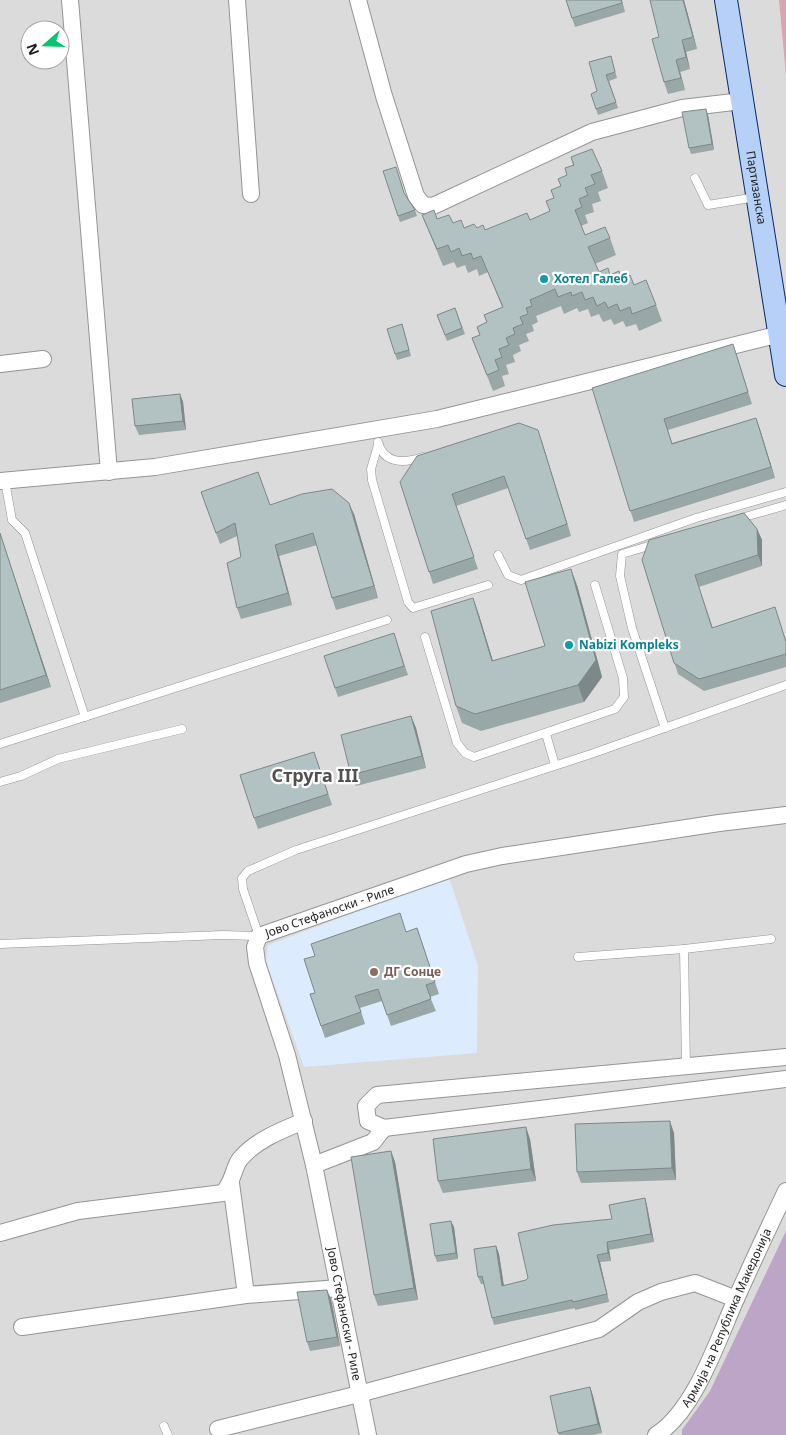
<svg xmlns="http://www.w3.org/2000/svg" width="786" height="1435" font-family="'Noto Sans',sans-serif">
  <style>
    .residential { fill: #dadbda; fill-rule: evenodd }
    .education { fill: #dcebfe }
    .cemetery { fill: #bca5c6 }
    .water { fill: #daa4b0 }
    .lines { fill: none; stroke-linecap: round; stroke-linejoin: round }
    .lane-casing { stroke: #949494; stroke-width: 9 }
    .street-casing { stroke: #949494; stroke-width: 18 }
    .secondary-casing { stroke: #082a6f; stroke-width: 24 }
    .lane { stroke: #fff; stroke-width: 8 }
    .street { stroke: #fff; stroke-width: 16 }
    .secondary { stroke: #b7d0f7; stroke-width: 22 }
    .wall { fill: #99a7a7 }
    .shaded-wall { fill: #7d8888 }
    .building { fill: #b2c2c2; stroke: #7d8888 }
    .culture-dot { fill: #0f9aa8; stroke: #fff; stroke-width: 2 }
    .education-dot { fill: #8d6e63; stroke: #fff; stroke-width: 2 }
    .labels { text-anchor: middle; stroke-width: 4.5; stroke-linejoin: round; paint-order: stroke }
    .street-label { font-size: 12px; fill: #1d1d1d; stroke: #fff }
    .culture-label { font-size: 12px; font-weight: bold; fill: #0d838f; stroke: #fff; text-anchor: start }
    .education-label { font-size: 12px; font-weight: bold; fill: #785e54; stroke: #fff; text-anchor: start }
    .district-label { font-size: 18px; font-weight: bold; fill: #505050; stroke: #fff }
  </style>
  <rect width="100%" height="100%" fill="#e3ebee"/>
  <path class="residential" d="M0,0H779L786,77V1435H0ZM30,30H60V60H30Z"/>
  <polygon class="education" points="449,877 478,966 477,1053 304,1067 266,961 268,945"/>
  <polygon class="cemetery" points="786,1231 786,1435 682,1435 682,1430 710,1391"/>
  <polygon class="water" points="779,0 786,0 786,77"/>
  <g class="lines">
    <g class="lane-casing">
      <g id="lane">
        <polyline points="695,178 708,205 756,197"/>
        <path d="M378,442C384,465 405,463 423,457"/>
        <polyline points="378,445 371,469 372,480 408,602 413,608 488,585"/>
        <polyline points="5,481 12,520 25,533 85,717"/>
        <polyline points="738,519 786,505"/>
        <polyline points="655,544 622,554 620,576 632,628 665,728"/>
        <polyline points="498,555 508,575 521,580 696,518 786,492"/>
        <polyline points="425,637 457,743 465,753 474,757 615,709 624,697 623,678 595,585"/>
        <polyline points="546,734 555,765"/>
        <polyline points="0,744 387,620"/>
        <polyline points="0,782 21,776 58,759 182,729"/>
        <polyline points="0,944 222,935 259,936 243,889 242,878 248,871 296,850 591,754 786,685"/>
        <polyline points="684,949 686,1067"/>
        <polyline points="578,957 684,949 771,939"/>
        <polyline points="164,1426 168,1435"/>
      </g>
    </g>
    <g class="street-casing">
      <g id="street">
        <polyline points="70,0 109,472"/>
        <polyline points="237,0 251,194"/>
        <polyline points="358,0 384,96 416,196 423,205 433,206 592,132 682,108 742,101"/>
        <polyline points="0,364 43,359"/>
        <polyline points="0,481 155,467 437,419 780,334"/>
        <polyline points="786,1057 377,1095 366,1106 368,1121 384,1128 786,1079"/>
        <polyline points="314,1165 373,1142 384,1128"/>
        <polyline points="231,1183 246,1295"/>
        <path d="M0,1233L78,1211L223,1193C234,1181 233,1168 240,1159C256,1140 282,1130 304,1121"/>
        <polyline points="22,1327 246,1295 339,1288"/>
        <polyline points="218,1429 359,1394 599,1329 638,1302 661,1292 695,1283 736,1299"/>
        <path id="s1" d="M368,1435L314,1165L287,1055L257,963L255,947L259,936L466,864L502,856L719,823L786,815"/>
        <path id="s2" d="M656,1435C695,1411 718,1339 736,1299C752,1263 769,1227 786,1191"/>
      </g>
    </g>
    <g class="secondary-casing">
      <g id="secondary">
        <path id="s3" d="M726,0L786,375"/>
      </g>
    </g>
    <use href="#lane" class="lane"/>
    <use href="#street" class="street"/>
    <use href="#secondary" class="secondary"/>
  </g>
  <g class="wall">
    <polygon points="566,0 622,0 625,12 575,27"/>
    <polygon points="650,0 684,0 697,49 686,52 690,69 680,72 685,90 668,94 664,82 659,37"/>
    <polygon points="611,56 617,78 609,81 618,108 598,115 591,94 597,91"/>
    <polygon points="708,115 714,150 691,154 689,148"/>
    <polygon points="571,157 602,171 608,188 598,192 601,201 592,204 594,212 585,215 588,223 581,226 585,235 610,238 616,255 595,264 599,272 622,278 634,285 656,305 662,321 639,331 636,324 626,327 623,321 614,325 611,319 603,322 599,314 591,317 588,309 579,312 577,308 564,314 561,306 536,316 538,322 532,325 534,331 526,334 529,341 519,345 521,351 513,355 515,362 506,365 509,374 502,376 505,386 493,391 472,338 480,335 477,327 487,322 484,315 502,307 488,272 479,276 477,269 468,273 465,265 457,268 454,262 443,266 422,215 453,223 464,228 477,228 485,230 530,220 550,212 554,198 551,190 561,186 558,179 567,175 573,165"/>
    <polygon points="405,194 415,210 417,216 400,222 398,216"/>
    <polygon points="455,308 465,334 447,341 437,315"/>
    <polygon points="402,324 411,356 397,360 395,354"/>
    <polygon points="737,356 752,404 668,430 672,443 756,418 775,478 634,522 592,388"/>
    <polygon points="180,394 183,402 186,430 139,435 135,426"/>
    <polygon points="542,442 571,536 530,550 508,488 456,506 478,569 433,584 400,482"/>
    <polygon points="201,492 270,505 354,514 378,598 336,610 332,598 317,545 279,556 292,605 241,619 237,608 241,557 237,536 220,544"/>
    <polygon points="757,529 762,540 762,566 699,587 713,628 779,619 786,641 786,667 704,691 678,674 642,560"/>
    <polygon points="0,533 51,687 0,703"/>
    <polygon points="577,585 602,677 584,702 481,731 462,723 456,706 473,598 479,615 493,661 545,646"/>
    <polygon points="394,633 408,675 338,697 335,688"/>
    <polygon points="411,716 416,728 426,768 356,786 351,775"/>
    <polygon points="318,763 332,805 258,829 254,818"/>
    <polygon points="417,928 439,994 430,997 436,1011 391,1026 382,1001 360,1008 365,1024 325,1038 310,994 315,993 407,932"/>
    <polygon points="674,1133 676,1180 581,1183 577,1172"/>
    <polygon points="530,1139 536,1181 443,1193 438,1181"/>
    <polygon points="391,1151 395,1162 418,1300 378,1306 374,1295"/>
    <polygon points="645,1198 647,1206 654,1242 609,1250 611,1261 600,1262 609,1302 575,1310 575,1308 494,1325 492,1318 484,1284 481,1284 478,1277 496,1246 499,1254 504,1286 526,1280 612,1219"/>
    <polygon points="454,1227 458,1259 437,1262 435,1256"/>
    <polygon points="331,1299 340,1346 310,1351 307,1342"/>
    <polygon points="590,1387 593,1396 602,1433 593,1435 559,1435 558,1433"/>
  </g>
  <g class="shaded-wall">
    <polygon points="683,0 684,0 697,49 693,37"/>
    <polygon points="682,40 686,52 690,69 686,57"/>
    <polygon points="676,60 680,72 685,90 681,78"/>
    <polygon points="706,109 708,115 714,150 712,144"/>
    <polygon points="180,394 183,402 186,430 183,421"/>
    <polygon points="756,418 760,429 775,478 771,467"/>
    <polygon points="538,430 542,442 571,536 567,524"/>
    <polygon points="349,503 354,514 378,598 374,586"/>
    <polygon points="757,529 762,540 762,566 758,555"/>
    <polygon points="0,533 3,542 51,687 46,675"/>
    <polygon points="275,545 279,556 292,605 288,593"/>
    <polygon points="571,569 577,585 602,677 584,702 578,685"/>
    <polygon points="473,598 479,615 498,678 492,661"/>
    <polygon points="411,716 416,728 426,768 422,756"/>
    <polygon points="670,1121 674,1133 676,1180 672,1168"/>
    <polygon points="526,1127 530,1139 536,1181 531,1169"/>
    <polygon points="391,1151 395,1162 418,1300 414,1288"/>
    <polygon points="645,1198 647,1206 654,1242 651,1234"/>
    <polygon points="451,1221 454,1227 458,1259 456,1253"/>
    <polygon points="607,1242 609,1250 611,1261 608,1253"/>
    <polygon points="496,1246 499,1254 505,1294 502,1286"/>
    <polygon points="597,1255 600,1262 609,1302 607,1294"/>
    <polygon points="327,1290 331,1299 340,1346 337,1337"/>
    <polygon points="590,1387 593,1396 602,1433 598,1424"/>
  </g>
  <g class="building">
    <polygon points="566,0 621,0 622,3 572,18"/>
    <polygon points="650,0 683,0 693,37 682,40 686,57 676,60 681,78 664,82 652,39 659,37"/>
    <polygon points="611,56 615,72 606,75 616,102 596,109 591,94 597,91 589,62"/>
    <polygon points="706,109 712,144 689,148 682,112"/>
    <polygon points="592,149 602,171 591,175 595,184 585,188 588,195 579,199 582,207 575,210 585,235 605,227 610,238 588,247 599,272 608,268 610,275 619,271 622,278 630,275 634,285 646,280 656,305 632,314 630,307 620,311 617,304 608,308 605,302 597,306 593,297 585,300 582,292 572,296 571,292 558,297 555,289 530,300 532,306 526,308 528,314 520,317 523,324 513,328 515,334 506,338 509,345 499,349 502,357 495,360 499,370 487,375 472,338 480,335 477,327 487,322 484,315 503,307 481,256 473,259 471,253 462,256 459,248 451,252 448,245 437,249 422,215 434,210 437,219 449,215 453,223 461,220 464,228 474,224 477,228 483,225 485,230 527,213 530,220 550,211 546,201 554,198 551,190 561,186 558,179 567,175 565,168 574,165 571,157"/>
    <polygon points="396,167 404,193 415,210 398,216 383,171"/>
    <polygon points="455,308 462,328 445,335 437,315"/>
    <polygon points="402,324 409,350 395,354 387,329"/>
    <polygon points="733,344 748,392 664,419 672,444 756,418 771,467 630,511 592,388"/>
    <polygon points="180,394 183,421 135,426 132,399"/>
    <polygon points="519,423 538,430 567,524 526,539 504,476 452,494 474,557 429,572 400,482 417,456"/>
    <polygon points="258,472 270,505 302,494 332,489 349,503 374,586 332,598 313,533 275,545 288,593 237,608 227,563 241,557 235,523 216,533 201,492"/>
    <polygon points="744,513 757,529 758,555 695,575 712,628 775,607 786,642 786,654 699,679 674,663 642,560 649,540"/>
    <polygon points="0,533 46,675 0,690"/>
    <polygon points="571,569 596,660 578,685 475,714 456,706 431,611 473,598 492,661 545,646 525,582"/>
    <polygon points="394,633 404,666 335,688 324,656"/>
    <polygon points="411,716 422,756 351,775 341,735"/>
    <polygon points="314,752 328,794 254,818 240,775"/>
    <polygon points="400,913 406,932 417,928 435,982 426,985 431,999 387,1015 378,989 355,996 361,1012 321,1026 310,994 315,993 304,959 315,956 311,944"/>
    <polygon points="670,1121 672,1168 577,1172 575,1124"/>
    <polygon points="526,1127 531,1169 438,1181 433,1139"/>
    <polygon points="391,1151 414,1288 374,1295 351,1157"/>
    <polygon points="645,1198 651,1234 607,1242 608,1253 597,1255 607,1294 573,1302 572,1300 492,1318 482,1276 478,1277 474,1249 496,1246 502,1286 526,1280 528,1278 518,1233 553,1225 612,1219 609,1205"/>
    <polygon points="451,1221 456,1253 435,1256 430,1224"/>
    <polygon points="327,1290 337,1337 307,1342 297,1292"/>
    <polygon points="590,1387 598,1424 558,1433 550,1396"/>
  </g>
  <g class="culture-dot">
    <circle cx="544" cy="279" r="5"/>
    <circle cx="569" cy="645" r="5"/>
  </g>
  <circle class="education-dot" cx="374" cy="972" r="5"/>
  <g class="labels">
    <g class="street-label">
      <text dy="4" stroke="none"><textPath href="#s3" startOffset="190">Партизанска</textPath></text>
      <text dy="4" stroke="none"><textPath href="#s1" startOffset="588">Јово Стефаноски - Риле</textPath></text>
      <text transform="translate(344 1314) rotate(79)" y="4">Јово Стефаноски - Риле</text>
      <text dy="4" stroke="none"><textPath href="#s2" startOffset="139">Армија на Република Македонија</textPath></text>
    </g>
    <g class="culture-label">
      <text x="554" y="283">Хотел Галеб</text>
      <text x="579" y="649">Nabizi Kompleks</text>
    </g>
    <g class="education-label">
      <text x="384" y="976">ДГ Сонце</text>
    </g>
    <g class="district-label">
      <text x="315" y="782">Струга III</text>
    </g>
  </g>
  <g transform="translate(45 45) rotate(250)"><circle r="24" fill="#ffffff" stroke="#a5a5a5"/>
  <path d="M0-4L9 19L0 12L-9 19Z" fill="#07c370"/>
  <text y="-8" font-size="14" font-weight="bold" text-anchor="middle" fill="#1d1d1d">N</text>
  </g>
</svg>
